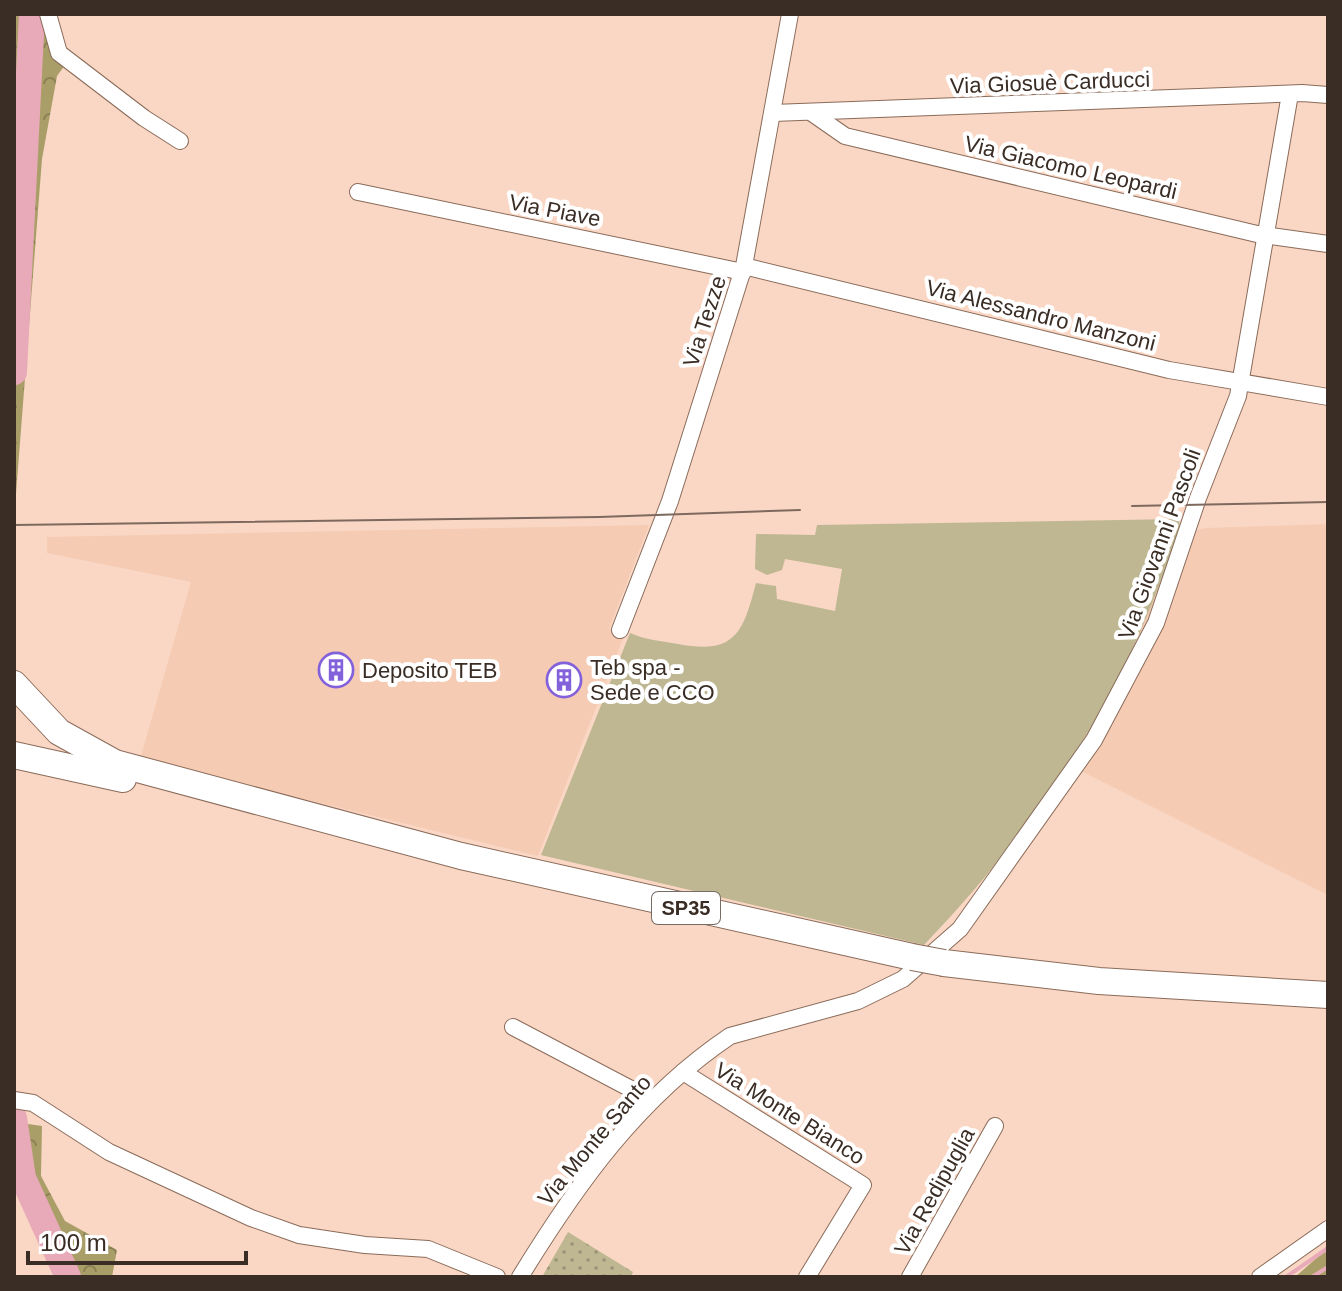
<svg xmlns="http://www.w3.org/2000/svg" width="1342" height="1291" font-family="Helvetica,sans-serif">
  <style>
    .built { fill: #f5cbb4 }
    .green { fill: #beb792 }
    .forest { fill: url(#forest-crowns) }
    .park { fill: url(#park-dots) }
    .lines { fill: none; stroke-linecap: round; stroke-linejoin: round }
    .stream { stroke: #e8aab8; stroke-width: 4 }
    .river { stroke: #e8aab8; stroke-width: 26 }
    .minor-casing { stroke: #8a6b5a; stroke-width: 18 }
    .trunk-casing { stroke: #8a6b5a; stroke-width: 28 }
    .minor { stroke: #fff; stroke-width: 16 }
    .trunk { stroke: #fff; stroke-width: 26 }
    .tram { stroke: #7e695e; stroke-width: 2 }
    .trunk-bridge-casing { stroke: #8a6b5a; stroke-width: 28; stroke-linecap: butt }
    .trunk-bridge { stroke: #fff; stroke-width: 26 }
    .labels { text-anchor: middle; stroke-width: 8; stroke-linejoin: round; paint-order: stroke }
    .shield { fill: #fff; stroke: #756c66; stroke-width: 2 }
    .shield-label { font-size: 20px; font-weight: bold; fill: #3a2d25 }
    .street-label { font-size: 22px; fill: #3a2d25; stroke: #fff }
    .poi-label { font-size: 22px; fill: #3a2d25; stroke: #fff; text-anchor: start }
  </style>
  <defs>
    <pattern id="forest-crowns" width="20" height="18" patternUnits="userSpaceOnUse" patternTransform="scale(2)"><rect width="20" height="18" fill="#a99e67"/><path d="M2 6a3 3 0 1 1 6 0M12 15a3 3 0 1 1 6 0" fill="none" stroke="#8b8155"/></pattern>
    <pattern id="park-dots" width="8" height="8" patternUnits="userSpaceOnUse" patternTransform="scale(2)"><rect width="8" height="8" fill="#beb792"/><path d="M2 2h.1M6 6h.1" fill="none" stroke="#9b9577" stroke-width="1.8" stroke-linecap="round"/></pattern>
  </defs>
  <rect width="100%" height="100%" fill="#fad7c4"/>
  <g class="built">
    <polygon points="1328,524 1328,895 1067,764 1118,681 1177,537 1205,528"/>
    <polygon points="649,525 609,629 624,636 538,856 140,759 191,582 47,553 47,537"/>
  </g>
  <path class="green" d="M1179,519C1182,539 1167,564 1160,583C1110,718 1024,841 924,945L541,855L630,633C645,640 662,641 678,644C735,655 743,633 756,583L776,586L777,599L835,611L842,569L785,559L782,570L767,575L755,569L756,534L815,535L817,525Z"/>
  <g class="forest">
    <polygon points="14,14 48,14 65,65 57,76 42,159 14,520"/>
    <path d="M14,1122L42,1126L41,1176L65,1221L117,1250L112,1277H65C39,1225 14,1181 14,1122Z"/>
    <polygon points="1328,1248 1328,1277 1295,1277"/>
  </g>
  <polygon class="park" points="568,1232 633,1272 631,1277 542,1277"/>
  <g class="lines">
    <g class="stream">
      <polyline points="1286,1277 1328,1248"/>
      <polyline points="1312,1277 1328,1267"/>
    </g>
    <g class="river">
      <polyline points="14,372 32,14"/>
      <polyline points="14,1118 23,1178 68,1277"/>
    </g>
    <g class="minor-casing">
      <g id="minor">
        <polyline points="48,14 59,53 144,118 180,141"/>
        <polyline points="773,113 1302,93 1328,95"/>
        <polyline points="812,113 845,136 1257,234 1328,244"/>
        <polyline points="358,192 743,272"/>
        <polyline points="744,266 1169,370 1328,397"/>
        <polyline points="620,630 670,501 744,266 790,14"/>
        <polyline points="513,1027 650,1099"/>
        <polyline points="683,1072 863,1185 807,1277"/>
        <polyline points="14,1100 33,1103 109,1152 251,1218 299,1235 365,1245 428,1249 497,1277"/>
        <path d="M520,1277C577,1184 638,1098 730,1036L858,1001L903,979L960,929L1094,740L1156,623L1198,498L1238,396L1290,94"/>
        <polyline points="910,1277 995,1126"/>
        <polyline points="1260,1277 1328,1229"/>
      </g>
    </g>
    <g class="trunk-casing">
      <g id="trunk">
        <polyline points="14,684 59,732 115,763 461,856 912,957"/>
        <polyline points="14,755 123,779"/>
        <polyline points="944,963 1099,981 1328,995"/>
      </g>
    </g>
    <use href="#minor" class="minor"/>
    <use href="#trunk" class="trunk"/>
    <g class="tram">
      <polyline points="1132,506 1328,502"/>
      <polyline points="14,525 599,517 800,510"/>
    </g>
    <g class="trunk-bridge-casing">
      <polyline id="trunk-bridge" points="912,957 944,963"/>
    </g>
    <use href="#trunk-bridge" class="trunk-bridge"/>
  </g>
  <defs>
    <g id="building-ring" transform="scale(1.8)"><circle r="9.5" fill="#fff" stroke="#8361db" stroke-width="1.5"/><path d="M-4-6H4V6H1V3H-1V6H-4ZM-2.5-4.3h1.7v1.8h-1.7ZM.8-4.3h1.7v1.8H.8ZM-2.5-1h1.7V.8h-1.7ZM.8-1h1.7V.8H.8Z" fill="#8361db"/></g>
  </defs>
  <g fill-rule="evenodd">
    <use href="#building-ring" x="336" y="670"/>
    <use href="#building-ring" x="564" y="680"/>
  </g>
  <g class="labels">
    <rect class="shield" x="652" y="892" width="68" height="32" rx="6"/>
    <g class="shield-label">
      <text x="686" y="915">SP35</text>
    </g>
    <g class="street-label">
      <text transform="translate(1050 82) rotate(-2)" y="8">Via Giosuè Carducci</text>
      <text transform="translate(1071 167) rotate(13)" y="8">Via Giacomo Leopardi</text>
      <text transform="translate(555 210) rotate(11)" y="8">Via Piave</text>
      <text transform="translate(1041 315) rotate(14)" y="8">Via Alessandro Manzoni</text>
      <text transform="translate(704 321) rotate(-72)" y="8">Via Tezze</text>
      <text transform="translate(1159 544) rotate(-70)" y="8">Via Giovanni Pascoli</text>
      <text transform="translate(790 1113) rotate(32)" y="8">Via Monte Bianco</text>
      <text transform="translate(594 1140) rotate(-50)" y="8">Via Monte Santo</text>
      <text transform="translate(934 1191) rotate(-61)" y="8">Via Redipuglia</text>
    </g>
    <g class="poi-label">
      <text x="590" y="675">Teb spa -<tspan x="590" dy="25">Sede e CCO</tspan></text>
      <text x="362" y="678">Deposito TEB</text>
    </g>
  </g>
  <rect width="1342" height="1291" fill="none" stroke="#3a2d25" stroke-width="32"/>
  <path d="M28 1251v12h218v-12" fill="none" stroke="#3a2d25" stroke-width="4"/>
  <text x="40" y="1251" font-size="24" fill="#3a2d25" stroke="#ffffff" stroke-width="6" paint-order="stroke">100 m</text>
</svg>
